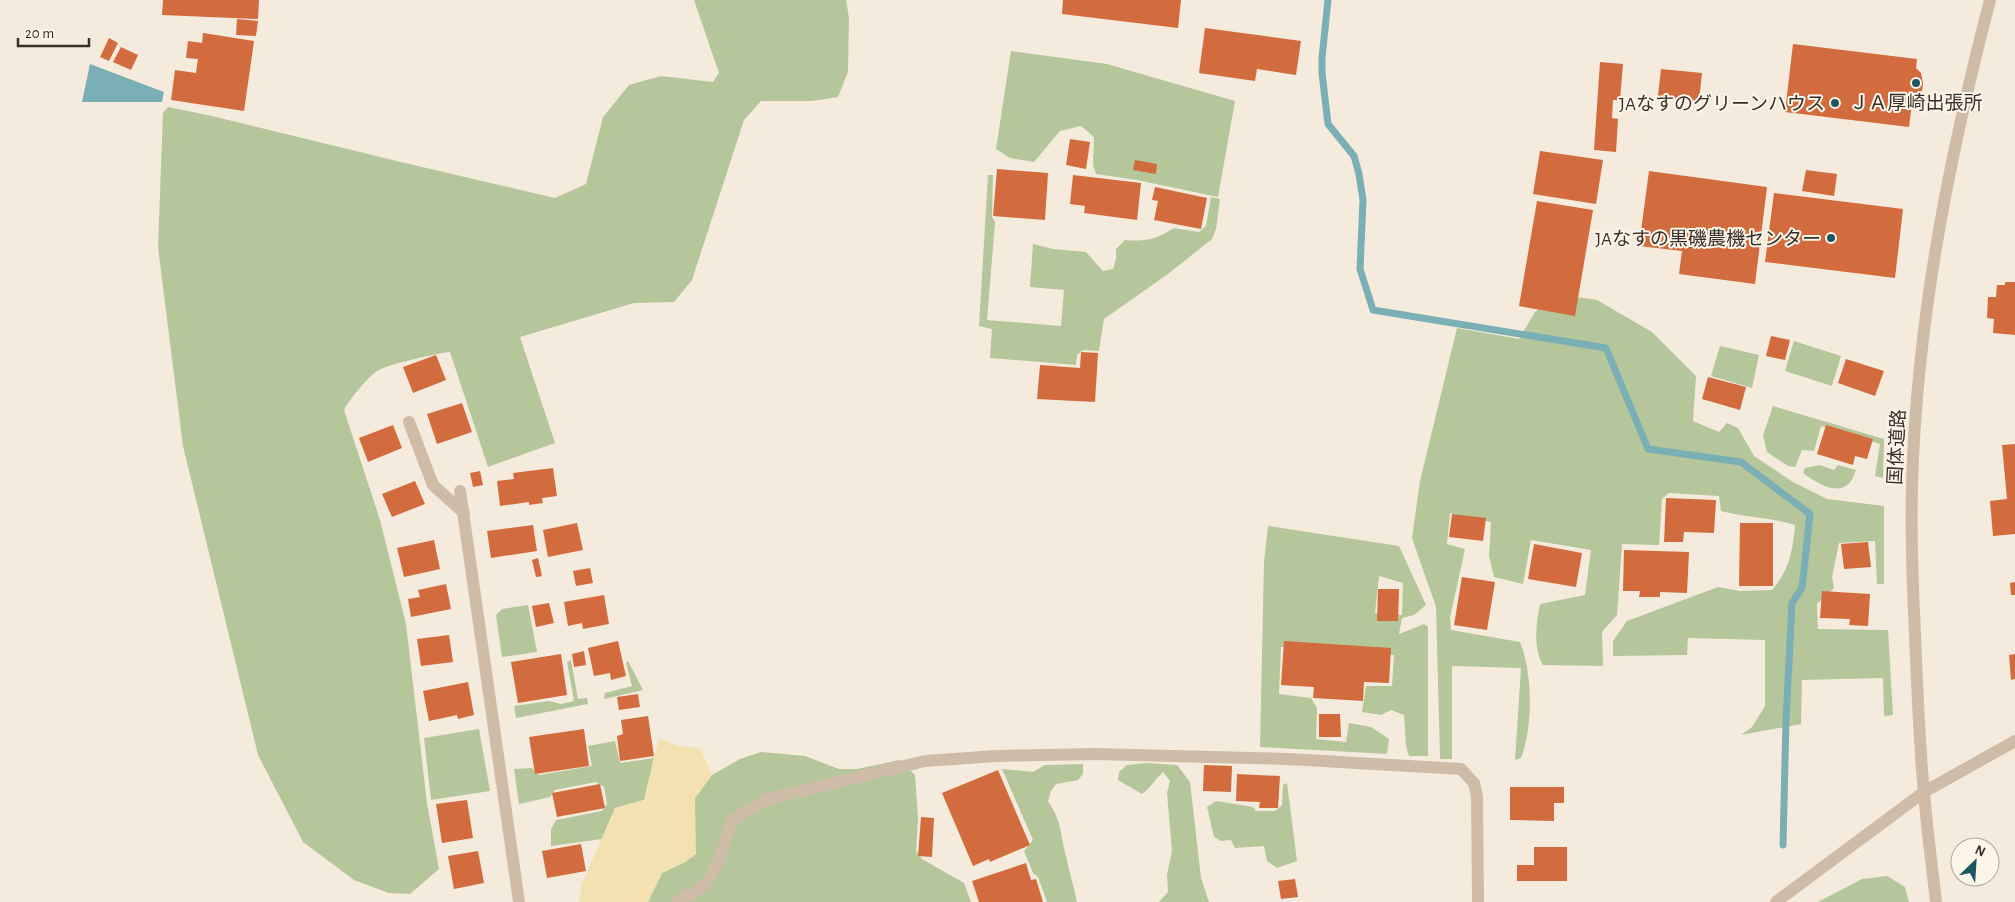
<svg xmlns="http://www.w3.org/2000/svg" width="2015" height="902" font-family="'Alegreya Sans','Noto Sans JP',sans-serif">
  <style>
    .green { fill: #b5c69b; fill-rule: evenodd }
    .sand { fill: #f3e1b1 }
    .water { fill: #79afb5 }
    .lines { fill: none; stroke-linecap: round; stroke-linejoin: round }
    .stream { stroke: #79afb5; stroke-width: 7 }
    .building { fill: #d26b3e }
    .minor { stroke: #cfbca7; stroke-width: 12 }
    .tertiary { stroke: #cfbca7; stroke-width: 12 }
    .poi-dot { fill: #195761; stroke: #fcf5ea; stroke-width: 2 }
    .labels { text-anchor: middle; stroke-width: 4; stroke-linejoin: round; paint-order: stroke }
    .poi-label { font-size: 19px; fill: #3a2f28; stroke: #fcf5ea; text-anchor: end }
    .street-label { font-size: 19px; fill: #3a2f28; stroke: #fcf5ea }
  </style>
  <rect width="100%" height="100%" fill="#f5ebdd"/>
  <g class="green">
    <path d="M694,0H846L849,18L848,72L838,97L812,101H761L744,120L692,280L674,302L634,303L520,337L555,443L488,467L450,352C438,353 389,364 379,370C368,376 350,399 344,410L380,520L406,624L427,803L439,869L410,894L389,893L354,880L303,842L258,755L183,446L158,247L163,113L168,107L212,116L405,163L555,198L586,184L603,117L629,85L661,76L713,82L719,73Z"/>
    <polygon points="1011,51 1107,64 1235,101 1218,197 1137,180 1096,174 1093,165 1094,137 1081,126 1060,131 1034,162 1010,158 996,149"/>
    <path d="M988,175H993L992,217L995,222L987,320L1061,326L1064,290L1030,287L1033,244L1053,249L1086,252L1103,271L1113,269L1116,259V249L1125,240C1145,242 1157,239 1174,228L1199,232L1206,226L1211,197L1220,199L1216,229L1212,239L1168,274L1104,319L1099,351L1083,350L1077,355L1076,365L990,358L992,329L979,326Z"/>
    <path d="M1556,294L1597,300L1652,332L1696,376L1693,421L1719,432L1727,423L1738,428L1754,456L1793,482L1827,499L1884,506V584H1877L1875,541L1839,543L1832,577L1834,588L1817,604L1818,629L1888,630L1893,715L1884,716L1883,678L1802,680L1801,724L1741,735L1752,727L1765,706V640L1688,638L1687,655L1613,656V641L1627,621L1718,587L1740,591L1772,590C1789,571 1793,550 1795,525C1771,517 1746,518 1721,511L1719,496L1669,493L1662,499L1659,545L1622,544L1617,615L1602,632L1603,666L1543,665C1533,648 1536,623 1540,604L1585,595L1591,550L1531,540L1523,584L1494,577L1489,556L1491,522L1450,513L1447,544L1465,549L1450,618L1451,630L1520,642C1533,674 1533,726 1521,758L1515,760L1521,668L1452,666V759H1440L1436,607L1412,538L1420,481L1457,328L1519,339L1535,312Z"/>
    <polygon points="1794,341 1841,356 1832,386 1785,371"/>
    <polygon points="1720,346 1759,355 1752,388 1711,376"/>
    <polygon points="1773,406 1884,439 1883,478 1875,476 1880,444 1821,426 1814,451 1802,450 1795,467 1788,466 1767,452 1763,435"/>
    <path d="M1820,465L1834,470L1838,465L1856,470C1855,473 1853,478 1851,481C1839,498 1815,482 1803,473L1805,468Z"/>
    <path d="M1268,526L1399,546L1426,605L1414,615L1402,618L1399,634L1424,624L1428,627V756H1409L1406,746L1404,715L1391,710L1381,715L1362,712L1366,686H1392L1394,655L1281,647L1279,694L1311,698L1317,708L1316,739L1346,742L1349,723L1371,727L1389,739L1387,754L1260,747L1264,562ZM1379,576L1403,583L1402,615L1375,613Z"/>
    <polygon points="528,605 537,652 502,657 496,615 502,609"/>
    <polygon points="571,660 578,699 587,698 588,704 516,718 514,706 549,701 561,704 574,701 567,662"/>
    <polygon points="628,661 643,690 604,699 605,693 632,686 626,663"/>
    <polygon points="479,729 490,791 431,800 424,738"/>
    <polygon points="615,741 620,763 654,758 644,800 615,808 602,839 551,846 551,829 556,820 602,811 607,804 604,787 596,782 555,790 550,797 519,804 514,769 532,768 539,775 592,766 588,746"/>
    <polygon points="761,752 805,756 839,769 857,769 900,760 915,775 918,818 916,851 922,859 964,883 971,902 648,902 662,873 685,862 695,854 695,798 712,775 740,759"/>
    <path d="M1146,763L1177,765L1190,782L1201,878L1209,902H1159L1168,892L1167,875L1172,851L1167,793L1170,781L1163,772C1155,779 1151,788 1142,794L1118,780L1119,772L1127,765Z"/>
    <path d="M1083,764V774L1078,780L1056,784L1051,791L1048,801C1062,822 1060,833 1066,856C1069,871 1074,887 1077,902H1047L1038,877L1033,873L1024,851L1033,840L1002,769L1033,772L1045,765Z"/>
    <polygon points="1287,783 1297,861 1277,868 1267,861 1264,846 1235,848 1231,840 1221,841 1214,837 1207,807 1216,801 1253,807 1256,811 1275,811 1282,805 1283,785"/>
    <polygon points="1887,876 1905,887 1909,902 1818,902 1862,879"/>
  </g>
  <polygon class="sand" points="659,738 678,746 700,748 712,775 695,798 696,854 685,862 662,873 648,902 579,902 582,884 615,808 644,800"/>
  <polygon class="water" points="90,64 164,92 162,102 82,102"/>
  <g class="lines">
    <polyline class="stream" points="1328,0 1322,58 1322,73 1328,124 1354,156 1359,174 1363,200 1360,269 1373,310 1606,348 1648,449 1741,462 1810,514 1802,588 1792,603 1786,720 1783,845"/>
  </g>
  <g class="building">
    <polygon points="163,0 259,0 258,19 162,15"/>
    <polygon points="1063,0 1181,0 1178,28 1062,14"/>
    <polygon points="237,19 258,21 256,36 236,35"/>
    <polygon points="1205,28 1301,41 1296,75 1257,69 1255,81 1199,73"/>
    <polygon points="203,33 254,41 244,111 171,100 175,70 196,73 198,59 186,58 188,41 202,43"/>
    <polygon points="109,38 118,43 109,61 100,57"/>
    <polygon points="1793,44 1917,59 1916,68 1921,73 1923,83 1922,91 1912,103 1909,127 1785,112"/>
    <polygon points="121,47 138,55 131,70 113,62"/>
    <polygon points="1600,62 1623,64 1620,100 1613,100 1612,118 1618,119 1616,152 1594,150"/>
    <polygon points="1661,69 1702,73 1699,101 1658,96"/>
    <polygon points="1070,139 1090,142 1086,169 1066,165"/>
    <polygon points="1540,151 1603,160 1596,204 1533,194"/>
    <polygon points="1135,160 1157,164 1156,174 1133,170"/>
    <polygon points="997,169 1048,173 1045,220 993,216"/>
    <polygon points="1806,170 1837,174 1834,196 1802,191"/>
    <polygon points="1649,171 1767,187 1755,284 1679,274 1682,251 1639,246"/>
    <polygon points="1073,175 1141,183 1137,220 1084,213 1085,206 1070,204"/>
    <polygon points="1155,187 1207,198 1201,229 1154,220 1158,201 1152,200"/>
    <polygon points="1774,193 1903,209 1895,278 1765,262"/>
    <polygon points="1537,201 1593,210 1575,316 1519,306"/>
    <polygon points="2005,282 2015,282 2015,335 1993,333 1994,319 1987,318 1988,297 1996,297 1997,285 2005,285"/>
    <polygon points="1771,336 1790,340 1785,360 1766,356"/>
    <polygon points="1081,352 1098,353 1095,402 1037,399 1040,365 1080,368"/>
    <polygon points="436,355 446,380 413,393 403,367"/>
    <polygon points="1846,359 1884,371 1875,396 1838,383"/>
    <polygon points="1708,377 1746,387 1740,410 1702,399"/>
    <polygon points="462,403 472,432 437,444 427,414"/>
    <polygon points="393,425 402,448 368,462 359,438"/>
    <polygon points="1826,425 1873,439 1867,459 1855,456 1853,465 1817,454"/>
    <polygon points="2015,444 2015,534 1993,536 1990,501 2007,499 2002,445"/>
    <polygon points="553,468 557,496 542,498 543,503 529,505 529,502 500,506 497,481 514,479 513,473"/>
    <polygon points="480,471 483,485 473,487 470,473"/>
    <polygon points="415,481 425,504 392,517 382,494"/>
    <polygon points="1666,498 1716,500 1714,533 1684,532 1683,542 1664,542"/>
    <polygon points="1452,514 1486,518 1483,541 1449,537"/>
    <polygon points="577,523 583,550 548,557 543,530"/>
    <polygon points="1740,523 1773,523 1773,586 1739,586"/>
    <polygon points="533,525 537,551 491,558 487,531"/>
    <polygon points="434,540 440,569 404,577 397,548"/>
    <polygon points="1868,542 1871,567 1844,569 1841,544"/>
    <polygon points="1534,544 1582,553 1576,587 1528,579"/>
    <polygon points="1624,550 1689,552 1687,593 1660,592 1660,597 1639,597 1640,591 1623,591"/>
    <polygon points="538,558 542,576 536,577 532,560"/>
    <polygon points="590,568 593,583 576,586 573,571"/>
    <polygon points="1462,577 1495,582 1487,630 1454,625"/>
    <polygon points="2015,582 2015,595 2011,595 2010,583"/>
    <polygon points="446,584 451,609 411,617 408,599 420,597 418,590"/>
    <polygon points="1378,589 1399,589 1398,621 1377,621"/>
    <polygon points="1822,591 1870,594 1868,626 1849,625 1850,619 1820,618"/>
    <polygon points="604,595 609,624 583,629 582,623 568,626 564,602"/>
    <polygon points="549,603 554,623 536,627 532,606"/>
    <polygon points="449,635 453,662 421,666 417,639"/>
    <polygon points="618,641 626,676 611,680 610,673 594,676 588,648"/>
    <polygon points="1284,641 1391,648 1389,683 1364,682 1363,701 1313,698 1314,687 1281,685"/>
    <polygon points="584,651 586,665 574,667 572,654"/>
    <polygon points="561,654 567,695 518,703 511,662"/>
    <polygon points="2015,654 2015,679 2011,680 2009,655"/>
    <polygon points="468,682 474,715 458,719 457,715 429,721 423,691"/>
    <polygon points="638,694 640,707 619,710 617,697"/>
    <polygon points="1319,714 1340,714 1341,737 1319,737"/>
    <polygon points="648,716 654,756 620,761 617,736 623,734 621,720"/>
    <polygon points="584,729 589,766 535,774 529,737"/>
    <polygon points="1204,765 1232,766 1231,792 1203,791"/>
    <polygon points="998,770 1030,845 990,862 989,859 973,866 942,793"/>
    <polygon points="1237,774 1280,776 1278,808 1259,808 1260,802 1236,801"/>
    <polygon points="600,784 605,808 557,817 552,793"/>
    <polygon points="1510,787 1564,787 1564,803 1554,803 1554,821 1510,820"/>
    <polygon points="467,800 473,838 442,843 436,804"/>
    <polygon points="921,817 934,818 932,857 918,856"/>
    <polygon points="581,844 586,871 547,878 542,851"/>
    <polygon points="1534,847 1567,847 1567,881 1517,881 1517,865 1534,865"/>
    <polygon points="478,851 484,883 454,889 448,856"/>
    <polygon points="1026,863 1031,880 1036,879 1043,902 979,902 972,881"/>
    <polygon points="1295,879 1298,897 1281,899 1278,881"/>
  </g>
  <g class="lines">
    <g class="minor">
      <polyline points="409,422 433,485 464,513"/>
      <polyline points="460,491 519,902"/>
      <polyline points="1924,792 2015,741"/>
      <polyline points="677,902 705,885 720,860 732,820 768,799 925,761 997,756 1095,754 1288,759 1461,769 1474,783 1477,796 1478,902"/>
    </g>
    <g class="tertiary">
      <polyline points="1776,902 1924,792"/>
      <path d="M1936,902C1932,866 1927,829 1924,793C1919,740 1917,686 1915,633C1912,575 1910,517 1913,459C1920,304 1951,150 1990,0"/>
    </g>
  </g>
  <g class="poi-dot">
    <circle cx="1916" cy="83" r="5"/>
    <circle cx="1835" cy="103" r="5"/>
    <circle cx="1831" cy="238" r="5"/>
  </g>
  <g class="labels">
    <g class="poi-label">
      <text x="1916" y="109" text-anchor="middle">ＪＡ厚崎出張所</text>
      <text x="1825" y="110">JAなすのグリーンハウス</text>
      <text x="1821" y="245">JAなすの黒磯農機センター</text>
    </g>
    <g class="street-label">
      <text transform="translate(1896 447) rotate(-87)" y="7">国体道路</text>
    </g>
  </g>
  <g transform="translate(1975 862) rotate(25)"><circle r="24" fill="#fcf5ea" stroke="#aea69c"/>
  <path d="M0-4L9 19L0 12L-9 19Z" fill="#195761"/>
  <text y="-8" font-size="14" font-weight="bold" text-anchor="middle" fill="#3a2f28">N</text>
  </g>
  <path d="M18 38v8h71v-8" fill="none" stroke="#3a2f28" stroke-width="2.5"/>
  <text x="25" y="38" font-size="15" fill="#3a2f28" stroke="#fcf5ea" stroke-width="4" paint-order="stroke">20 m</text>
</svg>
